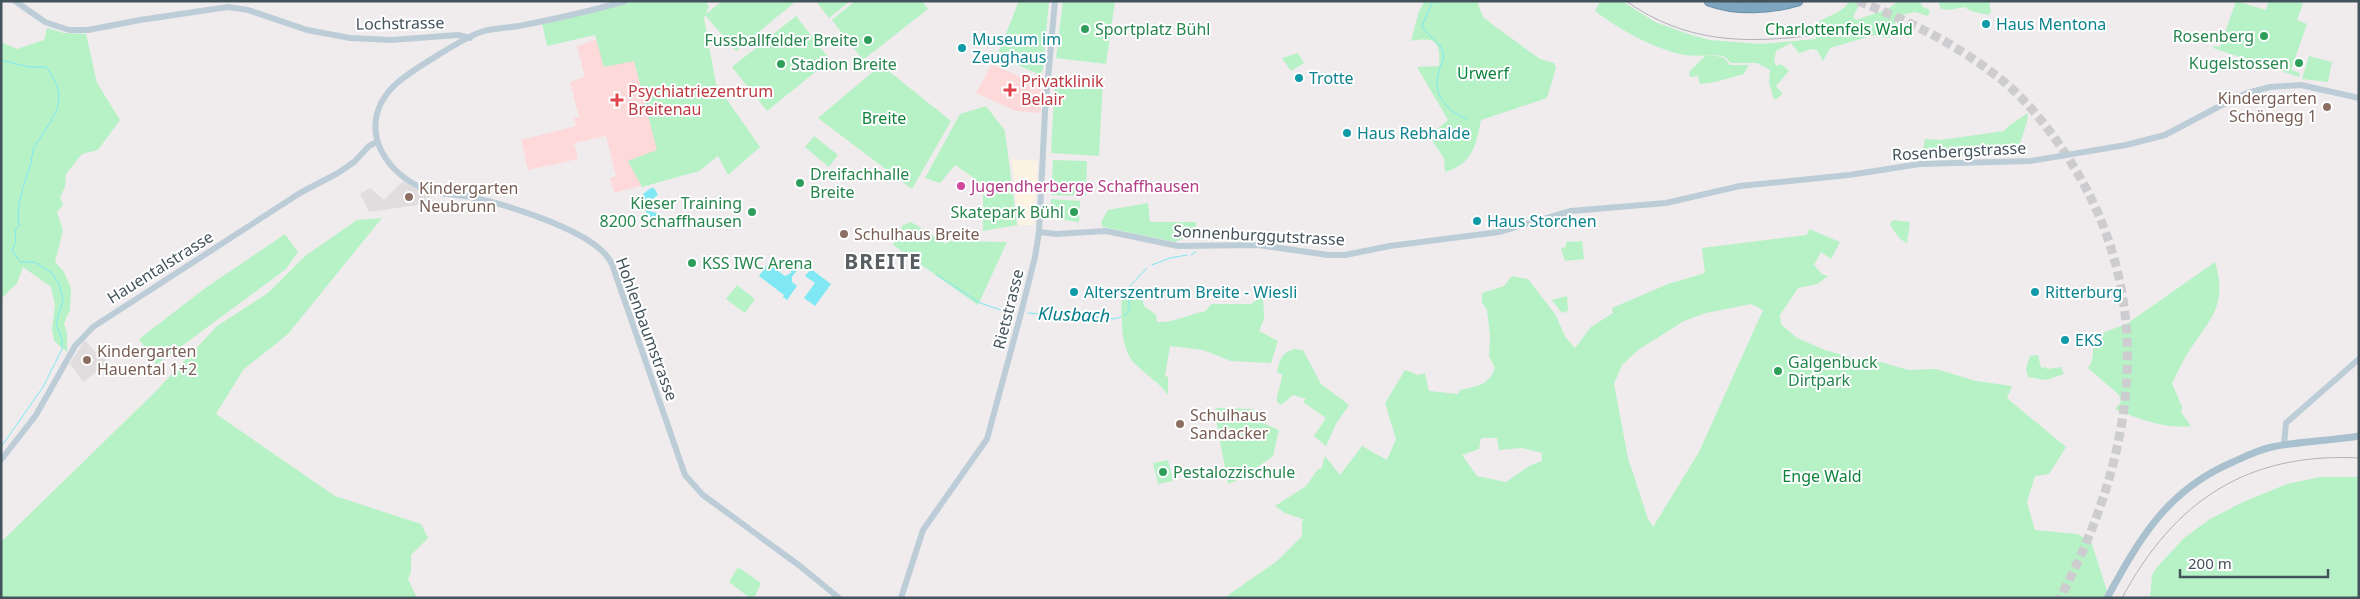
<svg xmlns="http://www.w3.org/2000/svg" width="2360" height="599" font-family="'Noto Sans',sans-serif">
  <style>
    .commercial { fill: #fdf3e3 }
    .education { fill: #e1dddf }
    .medical { fill: #fdd9da }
    .green { fill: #b6f2c6; fill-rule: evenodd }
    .water { fill: #7fe8f3 }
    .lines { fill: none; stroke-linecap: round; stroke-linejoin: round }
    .stream { stroke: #7fe8f3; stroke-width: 1 }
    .highway-tunnel { stroke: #cdcdd0; stroke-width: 9; stroke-dasharray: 9 4.5; stroke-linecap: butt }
    .highway-casing { stroke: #6b91ac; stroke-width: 11 }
    .secondary { stroke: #bdcdd8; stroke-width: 6 }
    .primary { stroke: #a9c0cf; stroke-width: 7 }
    .highway { stroke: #7fa6c1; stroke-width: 9 }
    .rail { stroke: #aeb3b8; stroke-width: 1 }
    .culture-dot { fill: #0f9aa8; stroke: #fff; stroke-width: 2 }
    .leisure-dot { fill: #2e9e5b; stroke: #fff; stroke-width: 2 }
    .health-dot { fill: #e0444e; stroke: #fff; stroke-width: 2 }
    .education-dot { fill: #8d6e63; stroke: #fff; stroke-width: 2 }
    .hotel-dot { fill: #d1479c; stroke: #fff; stroke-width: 2 }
    .labels { text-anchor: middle; stroke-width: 4; stroke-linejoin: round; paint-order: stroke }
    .street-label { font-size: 16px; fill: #43535c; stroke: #fff }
    .culture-label { font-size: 16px; fill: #0d838f; stroke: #fff; text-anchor: start }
    .leisure-label { font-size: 16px; fill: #27864d; stroke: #fff; text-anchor: start }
    .park-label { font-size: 16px; fill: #0e833c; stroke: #fff }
    .health-label { font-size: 16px; fill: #be3a42; stroke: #fff; text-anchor: start }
    .education-label { font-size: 16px; fill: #785e54; stroke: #fff; text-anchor: start }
    .hotel-label { font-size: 16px; fill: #b23c85; stroke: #fff; text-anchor: start }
    .water-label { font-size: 18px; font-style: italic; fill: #047d8a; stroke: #fff }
    .district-label { font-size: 21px; font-weight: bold; letter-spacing: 1px; fill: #595e62; stroke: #fff }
  </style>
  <rect width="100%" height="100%" fill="#f0eced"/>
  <polygon class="commercial" points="1012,159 1038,161 1034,225 1018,225"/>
  <g class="education">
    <polygon points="403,181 430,196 431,199 418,205 369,212 360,194 370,188 384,200"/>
    <polygon points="85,340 95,352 104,356 108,363 83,382 70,363"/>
  </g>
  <g class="medical">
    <polygon points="604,37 645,47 674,155 651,183 614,193 610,178 616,176 606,136 574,143 578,159 528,170 521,140 576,126 574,118 579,117 570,82 585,77 577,46"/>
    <polygon points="992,64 1042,87 1041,113 1016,111 976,93"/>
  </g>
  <g class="green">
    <polygon points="637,1 705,1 709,6 706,14 722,1 796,1 736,51 705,15 704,18 716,84 760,147 728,175 718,156 699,171 642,187 628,161 657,150 634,61 604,67 595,35 547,46 542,23"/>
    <polygon points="816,1 850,1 829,18"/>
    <polygon points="855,1 922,1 928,9 863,60 832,20"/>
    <polygon points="1019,1 1049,1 1043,70 1041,73 1038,74 997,56"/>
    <polygon points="1063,1 1115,1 1106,64 1056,58"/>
    <path d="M1425,1H1477L1483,17L1489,22L1540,59L1554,63L1556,68L1547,98L1481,120C1476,145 1473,164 1445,172L1444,158L1429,136L1448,120L1417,67L1439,66C1441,40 1434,37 1411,41L1419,11Z"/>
    <path d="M1600,1H1622L1655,22L1691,35L1710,40L1760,44L1816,39L1814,26C1824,15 1842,15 1849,1H1861L1853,17L1856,20L1888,9L1898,1H1919L1923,7L1930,10L1928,16L1915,12L1897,16L1894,29L1889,38L1874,35L1830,48L1823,61L1817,50L1811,49L1799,53L1791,43L1776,51L1774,62L1777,66L1781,64L1789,71L1776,86L1783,94L1774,100L1769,82L1770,70L1757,63H1731L1724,56C1710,54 1698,57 1685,55C1654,49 1620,30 1595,11Z"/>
    <polygon points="1938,1 1989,1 1991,12 1988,15 1971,11 1964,7 1949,10 1941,9"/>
    <polygon points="2236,1 2266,10 2269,1 2297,1 2303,4 2297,20 2307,24 2291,70 2300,73 2299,77 2213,48 2214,46 2220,47"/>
    <polygon points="796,16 830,60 767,111 732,67"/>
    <polygon points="47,28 64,33 86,34 97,83 120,120 98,150 82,154 66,174 65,187 60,197 63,205 57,212 63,230 55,262 64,272 71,288 70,310 64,323 67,334 67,352 54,341 52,329 55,305 51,287 23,267 17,283 1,299 1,42 17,49 44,40"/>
    <polygon points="1298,53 1304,63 1291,71 1282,58"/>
    <polygon points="1706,55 1723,57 1730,65 1749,65 1744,74 1715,82 1700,84 1698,76 1690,77 1689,72"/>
    <polygon points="2309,56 2332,62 2328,82 2302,79"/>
    <polygon points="881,65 951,121 912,189 818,118"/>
    <polygon points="1055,76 1103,79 1099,156 1051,153"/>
    <polygon points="986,106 1005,131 1017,225 983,231 983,186 974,178 955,165 940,183 925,178 960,114"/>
    <path d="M2028,113L2027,122L2016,155L1999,153L1921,159L1925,139L1940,140L2004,131C2009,124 2020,119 2028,113Z"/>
    <polygon points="814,136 838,155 829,167 805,147"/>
    <polygon points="1053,160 1087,161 1086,196 1051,195"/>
    <polygon points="1051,199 1080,201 1079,222 1049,218"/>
    <polygon points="1148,203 1150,222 1196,222 1196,233 1175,242 1103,227 1101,222 1108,210"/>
    <polygon points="382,218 288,334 243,370 216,414 335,496 421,524 428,538 411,555 411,572 408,579 417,598 1,598 1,542 153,394 217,326 268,293 305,256 357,220"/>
    <path d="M1893,220L1910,222L1907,243C1899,240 1894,231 1890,224Z"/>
    <polygon points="911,222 946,244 949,241 1007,242 978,305 893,245 903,225"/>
    <path d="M1809,229L1840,242L1831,259L1821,252L1814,265L1822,274L1828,276L1817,284L1798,288L1780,315L1781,324L1797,338L1825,350L1867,362H1881L1908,370L1936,369L1976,381L2012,386L2007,398L2066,447L2049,474L2035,476L2027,502L2035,530L2077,534L2091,541L2107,591L2102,598H1224L1277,561L1302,536V521L1305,520L1285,513L1275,506L1306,486L1318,469H1321L1325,456L1340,475L1362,446L1387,460L1396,439L1385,403L1405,370L1418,375L1425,373L1429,391L1458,394L1460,390C1477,386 1488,386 1495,368L1489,356L1490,336L1487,310L1482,302V293L1504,286L1512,276L1528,279L1555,314L1566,338L1575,348L1591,327L1613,313L1612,308L1668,284L1705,273L1702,248L1807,235ZM1751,304L1763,310L1699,452L1653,527L1648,519L1628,458L1614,384L1622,365L1638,350L1684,321L1706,313ZM1481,438H1497L1499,450L1522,448L1542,453V461L1529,466L1506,482L1477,476L1462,455L1479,449Z"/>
    <polygon points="285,234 298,252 286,269 156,365 139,339 204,289"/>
    <polygon points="1582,241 1584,259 1565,261 1561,248 1566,247 1566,242"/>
    <path d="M2215,262C2229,308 2208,320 2186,356C2181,364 2177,374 2172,383L2182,407L2181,412L2191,426C2163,429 2140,419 2115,409L2121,402L2119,395L2088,368C2096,359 2091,347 2095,336L2128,323Z"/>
    <polygon points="737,285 755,299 745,313 726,299"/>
    <path d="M1122,287L1130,292L1140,289L1144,306L1156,315L1157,322C1175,323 1189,314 1206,311L1211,304H1251L1263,295L1264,319L1259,331L1278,341L1271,363L1231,361L1203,350L1170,346L1165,376L1168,377V395C1159,382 1146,375 1134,363C1118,345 1122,310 1122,287Z"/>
    <polygon points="1567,296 1568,311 1562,313 1552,300"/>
    <path d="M1295,349L1303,350L1321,384L1349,405L1336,424L1326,446L1314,436L1326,418L1303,402L1306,399L1293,395L1281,405L1277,402C1276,393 1282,384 1282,374L1277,373C1280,359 1281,353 1295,349Z"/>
    <polygon points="2038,355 2041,368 2046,367 2047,369 2061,367 2064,374 2046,380 2028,377 2026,368 2030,356"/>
    <polygon points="1216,408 1253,409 1256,412 1251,418 1279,430 1273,456 1242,478 1228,484 1215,414"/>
    <polygon points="1168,460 1173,481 1158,484 1153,463"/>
    <polygon points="2320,477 2359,477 2359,598 2150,598 2152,575 2157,567 2184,538 2210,519 2243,502 2287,484"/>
    <polygon points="738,567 761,583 754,598 750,598 729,582"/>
  </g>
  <g class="water">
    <polygon points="651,188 654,188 658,195 648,202 649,211 661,214 658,220 648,216 642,202 643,194"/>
    <polygon points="773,257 783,264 778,271 785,276 791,273 791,266 798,265 802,260 804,261 792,277 792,282 797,286 787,300 783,297 784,295 759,276"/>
    <polygon points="811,269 831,284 815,306 804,298 815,283 805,276"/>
  </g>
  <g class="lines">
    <g class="stream">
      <path d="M1433,1L1422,26C1428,38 1440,40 1443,53C1445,61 1439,67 1438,75C1433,97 1448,111 1467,119"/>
      <polyline points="1453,1 1461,1"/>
      <path d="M1,60L29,67H46C73,101 52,117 34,148C32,152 32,158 31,163C25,184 15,205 19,226L15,230L16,242L12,250L20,262H35L52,273L59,284L63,299L56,324L62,339V349L43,387L1,447"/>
      <polyline points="1191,255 1196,252"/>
      <polyline points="1152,265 1170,258 1187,255"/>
      <polyline points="937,275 980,303 1013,314"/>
      <polyline points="1028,313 1092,319 1102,316 1114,319 1121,317"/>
      <polyline points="1125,316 1130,308 1127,293 1128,288 1147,268"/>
    </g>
    <path class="highway-tunnel" d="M1858,1C1906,20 1953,42 1994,74C2028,99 2055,136 2077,172C2159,312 2132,461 2060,598"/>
    <g class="highway-casing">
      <path id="highway" d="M1709,1C1736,11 1771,9 1798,1"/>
    </g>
    <g class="secondary">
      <polyline points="15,1 45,22 69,30 88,30 140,20 228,7 248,10 307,30 350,38 391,40 458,35 470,38"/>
      <path d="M625,1C591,11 554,19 519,26C506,28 493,28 481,32C465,37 411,71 397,83C391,88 385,96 381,103C364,139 389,173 422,188C438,195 457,194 474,198C506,204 579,228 602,251C608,256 612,263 614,270L685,475L703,495L800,566L839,598"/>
      <polyline points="1039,232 1056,234 1106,231 1178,246 1259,245 1328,255 1345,255 1390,246 1499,232 1571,211 1666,203 1740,186 1849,175 1920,164 2031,161 2126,145 2165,135 2218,107 2247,93 2270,87 2301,85 2359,98"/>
      <polyline points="2284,445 2286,423 2359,359"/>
      <polyline points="1,460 36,415 75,346 93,327 300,193 338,173 354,162 369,146 377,142"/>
      <polyline points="901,598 923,530 987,439 1020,317 1035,257 1039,232 1045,111 1055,1"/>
    </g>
    <path class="primary" d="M2107,598C2140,538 2167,490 2233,462C2246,456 2258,450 2272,447C2300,441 2330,441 2359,436"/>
    <use href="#highway" class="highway"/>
    <g class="rail">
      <path d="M1626,1C1685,43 1745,44 1814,35"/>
      <path d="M2122,598C2174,501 2247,452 2359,458"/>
    </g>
  </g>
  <g class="culture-dot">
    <circle cx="1986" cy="24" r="5"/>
    <circle cx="962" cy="48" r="5"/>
    <circle cx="1299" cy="78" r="5"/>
    <circle cx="1347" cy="133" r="5"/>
    <circle cx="1477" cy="221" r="5"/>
    <circle cx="1074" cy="292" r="5"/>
    <circle cx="2035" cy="292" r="5"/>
    <circle cx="2065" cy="340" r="5"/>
  </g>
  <g class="leisure-dot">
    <circle cx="1085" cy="29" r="5"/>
    <circle cx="2264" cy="36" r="5"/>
    <circle cx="868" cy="40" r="5"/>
    <circle cx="2299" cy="63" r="5"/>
    <circle cx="781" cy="64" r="5"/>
    <circle cx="800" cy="183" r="5"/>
    <circle cx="752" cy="212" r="5"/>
    <circle cx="1074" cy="212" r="5"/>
    <circle cx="692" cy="263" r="5"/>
    <circle cx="1778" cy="371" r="5"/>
    <circle cx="1163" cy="472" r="5"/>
  </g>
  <g class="health-dot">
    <path d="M1007.5 82.5h5v5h5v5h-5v5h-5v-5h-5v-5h5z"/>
    <path d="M614.5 92.5h5v5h5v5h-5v5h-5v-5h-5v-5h5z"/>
  </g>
  <g class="education-dot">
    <circle cx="2327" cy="107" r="5"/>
    <circle cx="409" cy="197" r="5"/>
    <circle cx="844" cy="234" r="5"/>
    <circle cx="87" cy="360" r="5"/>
    <circle cx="1180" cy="424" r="5"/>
  </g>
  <circle class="hotel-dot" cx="961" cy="186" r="5"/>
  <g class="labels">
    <g class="street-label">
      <text transform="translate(400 23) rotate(-1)" y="6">Lochstrasse</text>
      <text transform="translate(1959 151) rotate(-3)" y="6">Rosenbergstrasse</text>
      <text transform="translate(1259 235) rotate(3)" y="6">Sonnenburggutstrasse</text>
      <text transform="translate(160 267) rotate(-32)" y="6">Hauentalstrasse</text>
      <text transform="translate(1008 309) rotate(-76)" y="6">Rietstrasse</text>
      <text transform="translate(647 329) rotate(70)" y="6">Hohlenbaumstrasse</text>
    </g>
    <g class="culture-label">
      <text x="1996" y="30">Haus Mentona</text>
      <text x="972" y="45">Museum im<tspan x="972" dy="18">Zeughaus</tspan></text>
      <text x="1309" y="84">Trotte</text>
      <text x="1357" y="139">Haus Rebhalde</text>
      <text x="1487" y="227">Haus Storchen</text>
      <text x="1084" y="298">Alterszentrum Breite - Wiesli</text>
      <text x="2045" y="298">Ritterburg</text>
      <text x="2075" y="346">EKS</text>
    </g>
    <g class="leisure-label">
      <text x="1095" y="35">Sportplatz Bühl</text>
      <text x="2254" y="42" text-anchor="end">Rosenberg</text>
      <text x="858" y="46" text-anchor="end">Fussballfelder Breite</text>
      <text x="2289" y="69" text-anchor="end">Kugelstossen</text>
      <text x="791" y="70">Stadion Breite</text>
      <text x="810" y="180">Dreifachhalle<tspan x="810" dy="18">Breite</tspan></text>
      <text x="742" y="209" text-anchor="end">Kieser Training<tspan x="742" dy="18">8200 Schaffhausen</tspan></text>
      <text x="1064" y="218" text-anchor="end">Skatepark Bühl</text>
      <text x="702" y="269">KSS IWC Arena</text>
      <text x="1788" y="368">Galgenbuck<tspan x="1788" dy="18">Dirtpark</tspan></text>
      <text x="1173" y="478">Pestalozzischule</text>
    </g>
    <g class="park-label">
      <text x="1839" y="35">Charlottenfels Wald</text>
      <text x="1483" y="79">Urwerf</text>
      <text x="884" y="124">Breite</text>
      <text x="1822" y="482">Enge Wald</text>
    </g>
    <g class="health-label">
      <text x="1021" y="87">Privatklinik<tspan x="1021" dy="18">Belair</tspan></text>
      <text x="628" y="97">Psychiatriezentrum<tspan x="628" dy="18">Breitenau</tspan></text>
    </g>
    <g class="education-label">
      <text x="2317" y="104" text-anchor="end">Kindergarten<tspan x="2317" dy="18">Schönegg 1</tspan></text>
      <text x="419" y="194">Kindergarten<tspan x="419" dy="18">Neubrunn</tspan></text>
      <text x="854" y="240">Schulhaus Breite</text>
      <text x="97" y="357">Kindergarten<tspan x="97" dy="18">Hauental 1+2</tspan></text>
      <text x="1190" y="421">Schulhaus<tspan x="1190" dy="18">Sandacker</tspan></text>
    </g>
    <g class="hotel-label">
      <text x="971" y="192">Jugendherberge Schaffhausen</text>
    </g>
    <g class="water-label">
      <text transform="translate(1074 315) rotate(2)" y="6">Klusbach</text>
    </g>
    <g class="district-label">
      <text x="883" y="269">BREITE</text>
    </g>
  </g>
  <rect width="2360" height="599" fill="none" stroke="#43535c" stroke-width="5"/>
  <path d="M2180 569v8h148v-8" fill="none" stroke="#43535c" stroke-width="2.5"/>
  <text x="2188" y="569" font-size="15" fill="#43535c" stroke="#ffffff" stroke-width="4" paint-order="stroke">200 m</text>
</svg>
